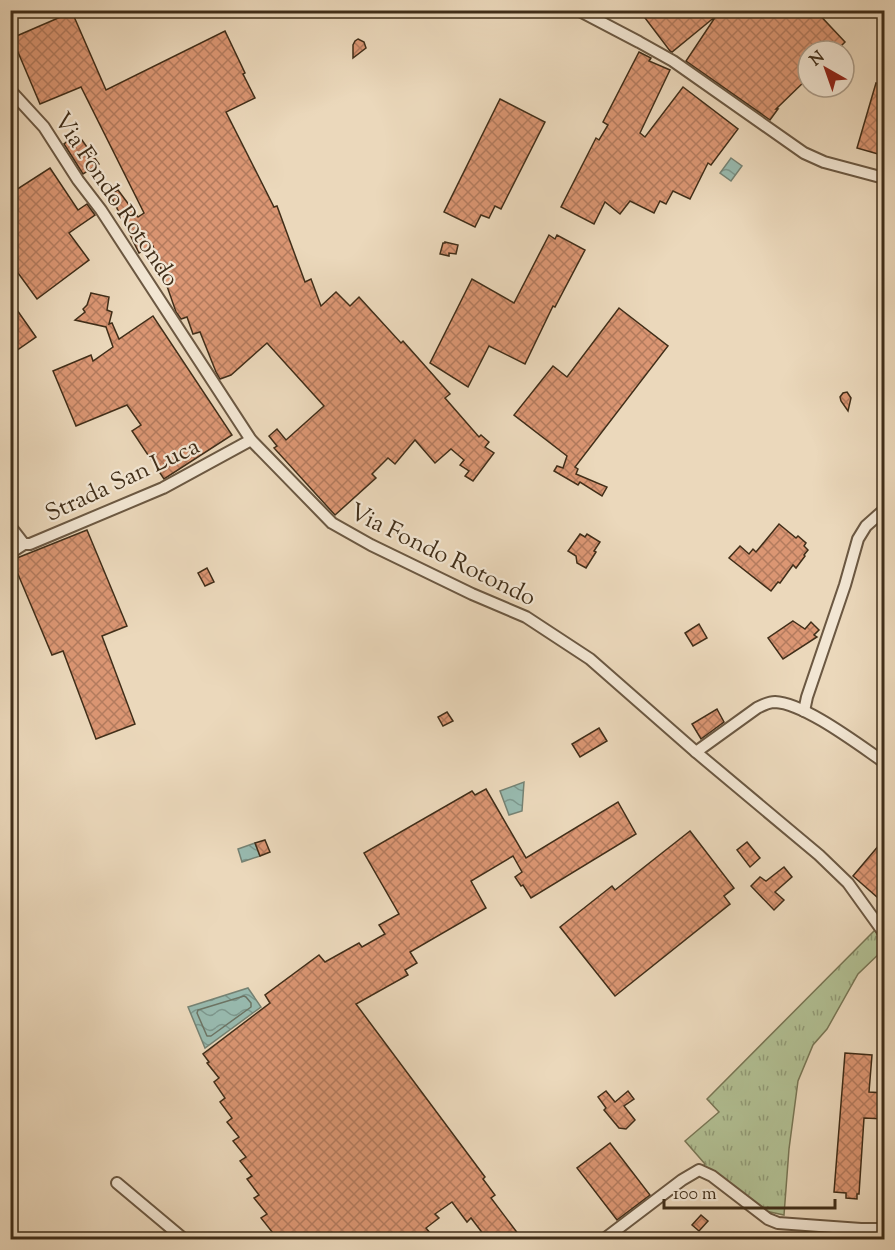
<svg xmlns="http://www.w3.org/2000/svg" width="895" height="1250" font-family="'Sorts Mill Goudy',serif">
  <style>
    .grass { fill: url(#grass-tufts); stroke: #797756; stroke-width: 1.5 }
    .water { fill: url(#water-waves); stroke: #758273; stroke-width: 1.5 }
    .lines { fill: none; stroke-linecap: round; stroke-linejoin: round }
    .shore { stroke: #6c7464; stroke-width: 1.5 }
    .building { fill: url(#building-cross-hatch); stroke: #402e19; stroke-width: 1.5 }
    .minor-casing { stroke: #6b5842; stroke-width: 14 }
    .minor { stroke: #f2e6d3; stroke-width: 10 }
    .labels { text-anchor: middle; stroke-width: 4.5; stroke-linejoin: round; paint-order: stroke }
    .street-label { font-size: 24px; fill: #402e19; stroke: #f2e6d3 }
  </style>
  <defs>
    <pattern id="grass-tufts" width="24" height="20" patternUnits="userSpaceOnUse" patternTransform="scale(1.5)"><rect width="24" height="20" fill="#b2c094"/><path d="M3 7l-1-3M5 7V3M7 7l1-3M15 17l-1-3M17 17v-4M19 17l1-3" fill="none" stroke="#929c78"/></pattern>
    <pattern id="water-waves" width="16" height="10" patternUnits="userSpaceOnUse" patternTransform="scale(1.5)"><rect width="16" height="10" fill="#98baaf"/><path d="M0 5q4-4 8 0t8 0" fill="none" stroke="#7d988e"/></pattern>
    <pattern id="building-cross-hatch" width="8" height="8" patternUnits="userSpaceOnUse" patternTransform="scale(1.5)"><rect width="8" height="8" fill="#db9673"/><path d="M0 0l8 8M0 8l8-8" fill="none" stroke="#b37b5e"/></pattern>
  </defs>
  <rect width="100%" height="100%" fill="#ebd8bb"/>
  <filter id="stains"><feTurbulence type="fractalNoise" baseFrequency=".00333" numOctaves="4"/><feColorMatrix values="0 0 0 0 .2 0 0 0 0 .09 0 0 0 0 .02 0 0 0 .5 -.17"/></filter>
  <radialGradient id="worn" r=".72"><stop offset=".6" stop-color="#630" stop-opacity="0"/><stop offset="1" stop-color="#630" stop-opacity=".3"/></radialGradient>
  <polygon class="grass" points="875,930 884,947 884,949 858,974 827,1029 813,1045 798,1081 789,1149 784,1215 751,1208 699,1170 705,1164 685,1141 719,1112 707,1099"/>
  <g class="water">
    <polygon points="731,158 742,166 731,181 720,173"/>
    <polygon points="524,782 522,811 509,815 500,791"/>
    <polygon points="255,843 260,856 242,862 238,849"/>
    <polygon points="248,988 261,1007 205,1048 188,1007"/>
  </g>
  <g class="lines">
    <polygon class="shore" points="244,996 246,997 251,1003 251,1007 211,1036 207,1036 197,1013 198,1010"/>
  </g>
  <g class="building">
    <polygon points="639,10 815,10 845,42 836,51 808,51 808,78 776,109 778,109 770,120 686,61 716,16 672,52 670,51"/>
    <polygon points="72,12 106,90 225,31 245,73 243,74 255,98 226,112 274,207 277,206 305,282 311,279 321,306 336,292 350,306 359,297 401,343 403,341 450,394 445,398 479,437 481,435 489,442 485,447 494,453 473,481 465,476 469,471 460,465 464,460 451,449 435,463 415,440 395,464 388,458 372,474 376,478 335,515 274,448 277,446 269,436 277,429 286,440 324,406 267,343 231,375 220,379 216,372 200,332 193,334 187,317 181,319 176,312 153,246 139,253 110,194 118,190 138,217 144,213 81,87 40,104 12,38"/>
    <polygon points="358,39 364,42 366,48 353,58 353,45 355,41"/>
    <polygon points="639,52 651,58 649,61 670,70 640,133 645,137 683,87 738,129 711,165 708,163 690,199 673,191 666,204 660,201 654,213 630,201 620,214 605,202 594,224 561,207 596,138 599,140 608,125 603,122"/>
    <polygon points="876,83 885,85 885,156 857,148"/>
    <polygon points="500,99 545,122 501,209 495,206 489,218 481,215 475,227 444,212"/>
    <polygon points="69,140 73,147 82,140 99,164 83,174 64,144"/>
    <polygon points="50,168 78,210 87,204 95,215 69,233 89,260 37,299 10,262 10,182 16,190"/>
    <polygon points="549,235 555,239 557,235 585,250 555,307 553,306 525,364 489,346 468,387 430,363 472,279 514,303"/>
    <polygon points="445,242 458,245 456,254 449,253 449,256 440,254 443,243 445,243"/>
    <polygon points="91,293 109,297 107,310 112,312 109,324 112,323 119,339 153,316 232,435 164,479 132,431 141,425 127,405 76,426 53,371 91,355 93,361 113,347 106,327 75,320 85,312 83,309 87,305"/>
    <polygon points="10,300 36,337 10,355"/>
    <polygon points="619,308 668,346 575,467 578,469 576,474 607,487 602,496 580,482 578,485 554,471 557,466 563,468 567,456 514,415 553,366 567,377"/>
    <polygon points="847,392 851,398 848,411 841,401 840,397 843,393"/>
    <polygon points="779,524 796,538 798,536 806,543 804,546 808,550 804,555 805,556 796,568 793,565 780,583 778,582 771,591 729,558 740,546 749,554 753,549 756,552"/>
    <polygon points="87,530 127,626 102,636 135,724 96,739 63,651 52,655 12,560"/>
    <polygon points="580,534 585,537 587,534 600,542 594,551 596,552 586,568 577,563 576,556 568,551"/>
    <polygon points="207,568 214,582 205,586 198,573"/>
    <polygon points="793,621 805,629 811,622 819,630 814,635 817,637 783,659 768,638"/>
    <polygon points="699,624 707,638 693,646 685,633"/>
    <polygon points="717,709 724,722 701,739 692,724"/>
    <polygon points="447,712 453,721 443,726 438,717"/>
    <polygon points="599,728 607,741 580,757 572,744"/>
    <polygon points="486,789 526,858 618,802 636,834 531,898 523,885 521,886 515,877 522,872 513,856 471,881 486,908 410,952 417,963 405,970 408,975 356,1004 485,1177 483,1179 495,1195 491,1198 522,1239 487,1239 471,1218 467,1222 452,1202 435,1214 439,1218 426,1228 435,1239 265,1239 273,1233 261,1218 267,1214 254,1198 259,1195 247,1179 252,1176 240,1161 246,1157 233,1141 239,1137 227,1122 232,1118 220,1102 225,1098 214,1082 219,1078 207,1063 209,1062 203,1054 270,1003 265,995 319,955 325,962 359,943 362,947 385,934 379,925 399,914 364,853 472,791 475,795"/>
    <polygon points="690,831 734,888 724,896 730,904 615,996 560,927 612,886 615,890"/>
    <polygon points="885,838 885,904 853,876"/>
    <polygon points="265,840 270,852 260,856 255,843"/>
    <polygon points="747,842 760,858 750,867 737,850"/>
    <polygon points="784,867 792,877 775,892 784,900 774,910 751,886 760,877 766,881"/>
    <polygon points="845,1053 872,1055 869,1092 885,1093 885,1119 864,1118 859,1194 857,1194 857,1199 846,1198 846,1193 834,1192"/>
    <polygon points="606,1091 615,1102 628,1091 634,1099 624,1106 635,1120 626,1129 619,1128 604,1110 606,1108 598,1097"/>
    <polygon points="610,1143 650,1195 617,1220 577,1168"/>
    <polygon points="701,1215 708,1221 699,1231 692,1225"/>
  </g>
  <g class="lines">
    <g class="minor-casing">
      <g id="minor">
        <polyline points="578,10 639,42 673,61 804,153 824,162 884,178"/>
        <polyline points="10,90 44,127 78,180 101,210 251,440 332,523 371,545 472,594 526,617 590,659 696,752 819,855 848,883 884,933"/>
        <polyline points="10,526 24,544"/>
        <polyline points="10,553 24,544 30,544 163,488 251,440"/>
        <polyline points="804,711 807,697 845,585 858,539 866,526 884,510"/>
        <path d="M696,752L757,708C763,705 768,702 775,702C804,703 859,745 884,762"/>
        <polyline points="117,1183 185,1240"/>
        <polyline points="603,1240 682,1180 699,1170 712,1176 768,1219 778,1223 861,1229 884,1229"/>
      </g>
    </g>
    <use href="#minor" class="minor"/>
  </g>
  <g class="labels">
    <g class="street-label">
      <text transform="translate(117 199) rotate(56)" y="8">Via Fondo Rotondo</text>
      <text transform="translate(122 479) rotate(-25)" y="8">Strada San Luca</text>
      <text transform="translate(443 554) rotate(26)" y="8">Via Fondo Rotondo</text>
    </g>
  </g>
  <rect width="895" height="1250" fill="none" stroke="#ebd8bb" stroke-width="36"/>
  <rect x="12" y="12" width="871" height="1226" fill="none" stroke="#402e19" stroke-width="3"/>
  <rect x="18" y="18" width="859" height="1214" fill="none" stroke="#402e19" stroke-width="1.5"/>
  <g transform="translate(826 69) rotate(320)"><circle r="28" fill="#f2e6d3" stroke="#ab9c89" stroke-width="1.5"/>
  <path d="M0-4.5L10 22L0 15L-10 22Z" fill="#8f2418"/>
  <text y="-9" font-size="16" font-weight="bold" text-anchor="middle" fill="#402e19">N</text>
  </g>
  <path d="M664 1199v9h171v-9" fill="none" stroke="#402e19" stroke-width="3"/>
  <text x="673" y="1199" font-size="18" fill="#402e19" stroke="#f2e6d3" stroke-width="4.5" paint-order="stroke">100 m</text>
  <rect width="100%" height="100%" filter="url(#stains)"/>
  <rect width="100%" height="100%" fill="url(#worn)"/>
</svg>
